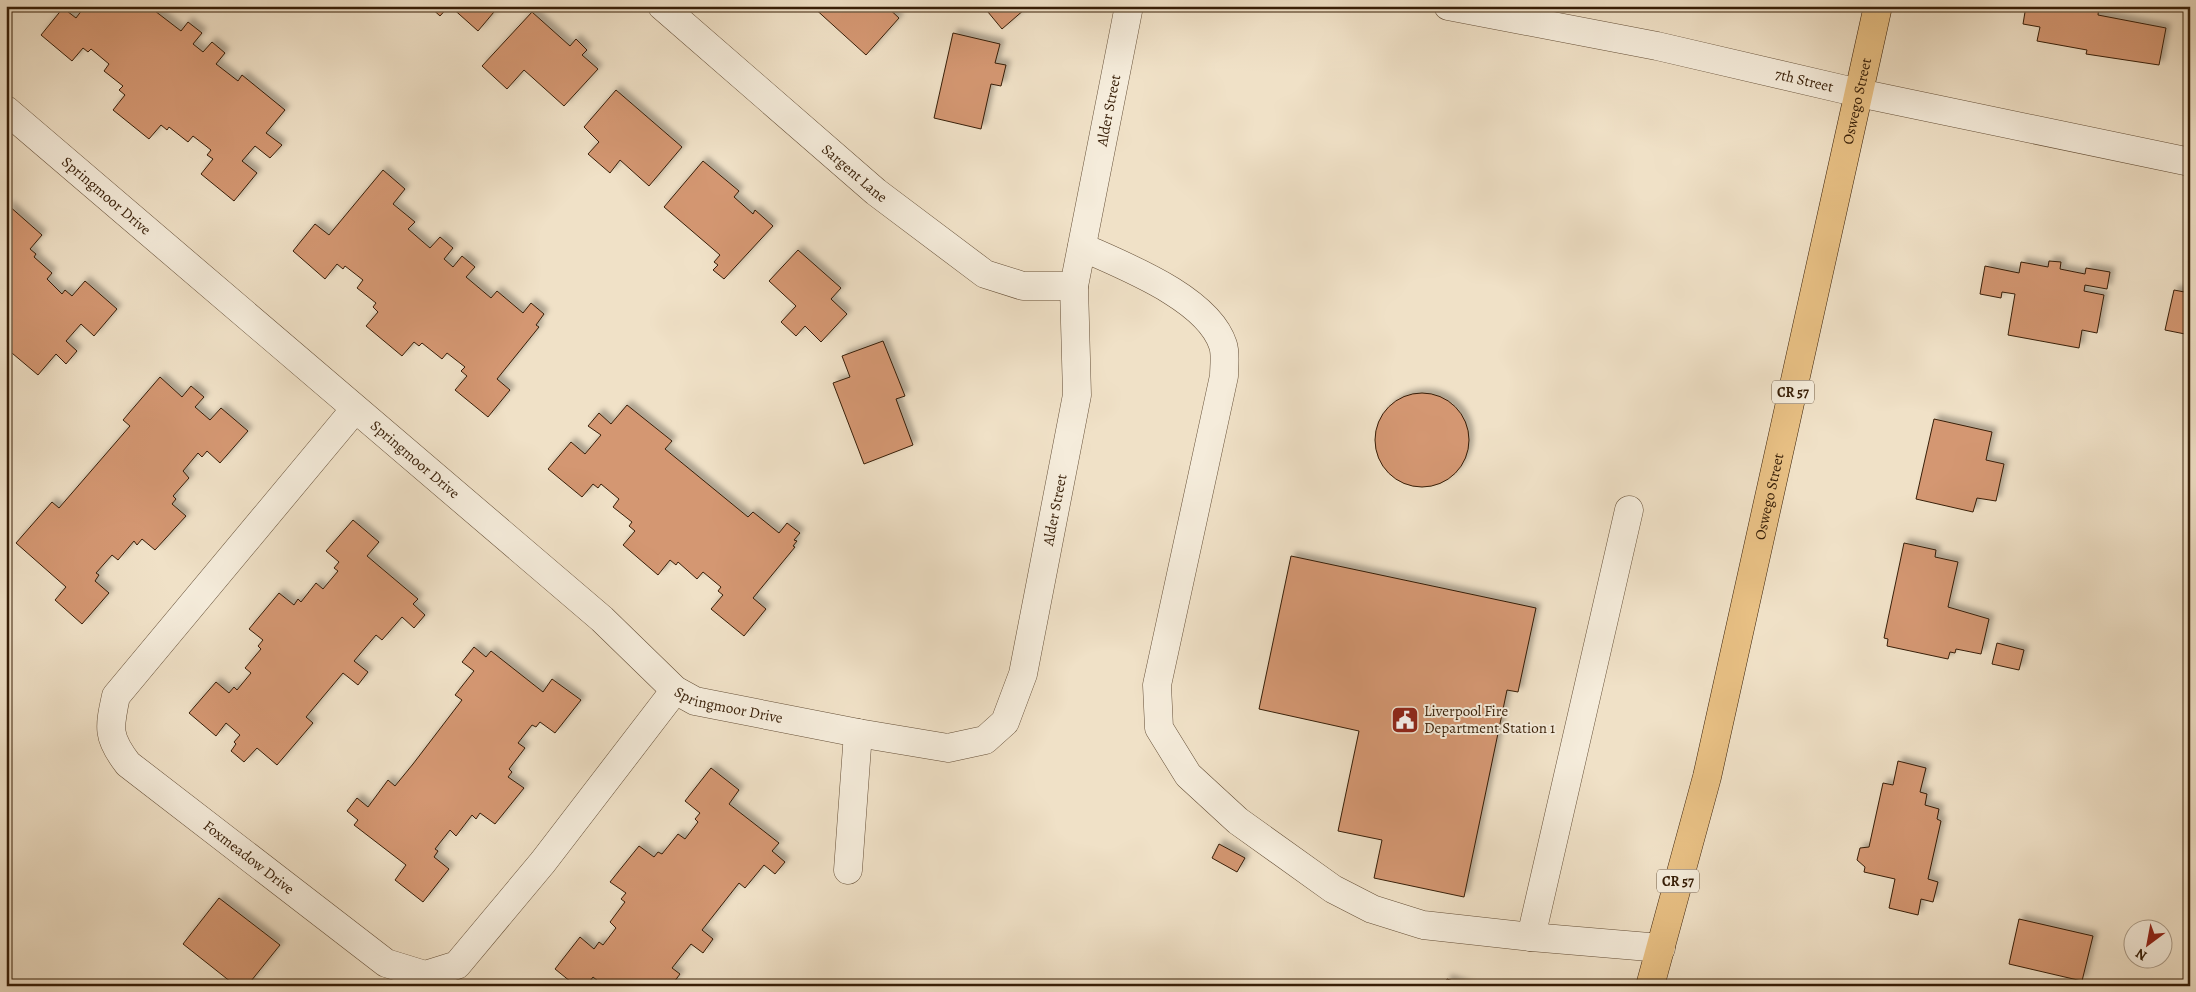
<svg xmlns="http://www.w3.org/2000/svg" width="2196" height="992" font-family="Alegreya,serif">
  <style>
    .building { fill: #d49772; stroke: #371e07; filter: url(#shadow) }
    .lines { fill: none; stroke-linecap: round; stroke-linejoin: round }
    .minor-casing { stroke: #654f37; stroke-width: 29 }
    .major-casing { stroke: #371e07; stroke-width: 29 }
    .minor { stroke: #f5ecdb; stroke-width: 28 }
    .major { stroke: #e8c084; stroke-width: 28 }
    .labels { text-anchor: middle; stroke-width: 4; stroke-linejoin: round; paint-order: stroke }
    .shield { fill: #f5ecdb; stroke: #705c47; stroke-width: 1 }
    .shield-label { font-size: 14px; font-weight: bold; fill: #371e07 }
    .street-label { font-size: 15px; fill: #371e07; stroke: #f5ecdb }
    .poi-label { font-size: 15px; fill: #371e07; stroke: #f5ecdb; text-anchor: start }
  </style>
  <defs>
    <filter id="shadow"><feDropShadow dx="4.5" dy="-4.5" stdDeviation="2.5" flood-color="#0004"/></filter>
  </defs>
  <rect width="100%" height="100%" fill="#f0e1c7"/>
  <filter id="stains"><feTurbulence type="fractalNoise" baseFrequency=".004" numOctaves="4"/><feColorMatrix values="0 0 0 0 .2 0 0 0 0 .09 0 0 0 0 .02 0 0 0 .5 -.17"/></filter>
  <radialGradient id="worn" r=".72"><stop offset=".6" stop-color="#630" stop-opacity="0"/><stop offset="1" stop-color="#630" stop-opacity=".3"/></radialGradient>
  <g class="building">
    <polygon points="85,6 160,6 155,11 181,31 188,22 202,33 193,44 203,52 212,42 225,53 216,64 238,81 242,75 285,110 266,133 282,145 270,158 255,146 242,161 257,173 234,201 201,174 213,159 207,155 211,150 193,136 188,142 169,127 167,130 161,125 149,139 113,110 125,95 119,90 123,86 104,71 109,64 91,49 88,52 83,48 72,61 41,35 63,8 76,18"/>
    <polygon points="429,6 449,6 440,16"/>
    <polygon points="450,6 499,6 478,31"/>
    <polygon points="812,6 886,6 899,18 866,55"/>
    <polygon points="983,6 1023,6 1025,9 1002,29"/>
    <polygon points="2026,6 2099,6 2098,15 2166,28 2159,65 2086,54 2087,50 2037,41 2040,27 2023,24"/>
    <polygon points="532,12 570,46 576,39 587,50 582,55 598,69 564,106 524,70 507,89 482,66"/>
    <polygon points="953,33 1000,44 995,63 1006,65 1001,86 991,84 981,129 934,118"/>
    <polygon points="616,90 682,147 649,186 620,160 610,173 588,154 599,142 584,127"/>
    <polygon points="703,161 739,191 734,197 753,214 755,210 773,226 724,279 713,270 718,265 714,262 720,255 664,207"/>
    <polygon points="383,170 405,189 393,204 415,222 408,229 430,248 440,237 453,248 444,259 453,267 462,256 475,267 466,277 491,298 497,291 523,313 531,303 544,314 536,325 539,327 497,379 510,390 488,417 455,390 467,376 461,371 465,367 447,353 442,359 422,343 419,346 414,342 402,356 366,326 378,312 373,307 376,303 357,288 363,280 345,266 343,269 337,264 325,279 293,251 315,224 329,235"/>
    <polygon points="8,205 42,235 30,249 36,254 34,257 52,273 47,279 62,294 65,290 72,296 85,281 117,309 94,336 81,324 66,341 77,351 66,364 56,354 38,375 6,348"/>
    <polygon points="798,250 841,288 831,299 847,314 821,342 805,326 796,336 781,322 796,306 769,281"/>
    <polygon points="2049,261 2061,262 2060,269 2085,274 2086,268 2110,272 2107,289 2085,285 2084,291 2104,295 2097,333 2082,330 2079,348 2008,335 2015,294 2002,292 2001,298 1980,294 1985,266 2019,273 2021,262 2048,267"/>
    <polygon points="2174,290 2190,293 2190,335 2165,330"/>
    <polygon points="883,341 905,396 896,399 913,445 864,464 833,383 850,377 842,356"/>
    <polygon points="160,377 182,397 191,386 204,397 195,407 210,420 221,408 248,431 220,463 207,451 202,457 198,453 183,471 189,478 173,496 176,499 172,504 186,516 155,550 142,539 137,545 134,541 118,560 112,555 96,573 99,575 95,581 109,593 82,624 55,600 66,587 16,543 52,502 59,508 130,426 123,420"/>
    <circle cx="1422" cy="440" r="47"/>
    <polygon points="627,405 672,441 665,449 748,517 753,512 779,533 787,523 800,533 794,540 797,541 793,546 795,547 753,598 766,609 744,636 711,609 723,595 718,591 721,587 703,572 697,579 678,562 676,565 670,560 658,575 623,545 635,531 629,526 632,522 613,507 619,499 601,484 598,488 593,484 582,497 548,469 571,442 585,454 601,435 588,426 599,413 611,424"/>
    <polygon points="1934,419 1992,432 1986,460 2004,464 1996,501 1977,498 1973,512 1916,499"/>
    <polygon points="353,520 379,542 367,556 418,599 413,604 425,615 414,628 402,617 382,640 376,635 354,661 368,672 358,685 343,673 306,717 313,723 277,765 257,748 244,762 231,751 236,744 234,742 240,735 226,723 216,736 189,713 216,682 229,693 234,687 237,690 251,673 245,668 261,649 258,646 263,640 249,629 279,593 294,605 298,599 301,602 316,583 323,589 338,571 334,568 339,562 326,551"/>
    <polygon points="1904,543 1936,550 1935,557 1958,562 1948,607 1989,619 1981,654 1956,649 1955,653 1950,652 1948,659 1887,646 1888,639 1884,638"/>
    <polygon points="1291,556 1536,608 1518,692 1507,690 1464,897 1374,878 1382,840 1338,831 1359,731 1259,709"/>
    <polygon points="1997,643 2024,650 2019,670 1992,664"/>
    <polygon points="474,647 486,657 491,651 543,692 552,679 581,700 555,733 540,722 536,727 532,725 518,743 525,748 509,769 512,772 508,777 524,788 495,824 480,813 476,819 472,815 456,836 450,830 435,849 438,851 434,857 449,869 423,902 395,880 406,865 354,825 358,820 347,811 357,798 368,807 388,780 395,786 413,764 462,700 455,695 474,671 462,662"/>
    <polygon points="1898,761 1926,768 1920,792 1927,794 1925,805 1939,809 1937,819 1941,821 1928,879 1938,882 1933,902 1921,899 1918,915 1889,908 1895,879 1864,872 1865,867 1857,860 1860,848 1869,847 1883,783 1893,785"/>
    <polygon points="711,768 739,790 729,804 779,843 772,851 785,862 775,874 764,865 745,888 739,883 702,930 713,939 703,953 691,944 672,968 680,974 671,986 604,986 593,977 586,986 576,986 555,969 580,937 594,949 599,942 603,945 616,928 610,922 625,902 621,899 626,893 610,882 639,846 654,857 658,852 662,854 678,834 685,839 698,822 695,819 700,813 685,801"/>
    <polygon points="1219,844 1245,858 1237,872 1212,858"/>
    <polygon points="219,898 280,945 247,986 236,986 183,944"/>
    <polygon points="2019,919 2093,936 2082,981 2009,964"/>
    <polygon points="1447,979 1468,986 1445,986"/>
  </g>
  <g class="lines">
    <g class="minor-casing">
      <g id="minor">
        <path id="s1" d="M662,6L876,192L985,274L1023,286H1074"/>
        <path id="s2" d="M1448,6L1657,46L1859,93L2190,162"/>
        <path id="s3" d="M6,110L602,619L675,690L695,701L858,733L948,748L985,740L1005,722L1023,674L1077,395L1074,286L1129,6"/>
        <path d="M1082,247C1124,266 1208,298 1223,345C1226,354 1224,367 1224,376L1157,685L1159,728L1188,775L1238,821L1333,889L1372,909L1423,925L1531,937L1661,948"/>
        <path id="s4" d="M355,409L116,696C109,728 107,737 128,764L386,963L425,975L457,965L543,862L675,690"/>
        <polyline points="848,870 858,733"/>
        <polyline points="1531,937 1629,510"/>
      </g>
    </g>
    <g class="major-casing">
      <g id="major">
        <path id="s5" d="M1650,986L1707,777L1878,6"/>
      </g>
    </g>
    <use href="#minor" class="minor"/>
    <use href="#major" class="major"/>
  </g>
  <defs>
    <g id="civic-square" transform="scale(1.4375)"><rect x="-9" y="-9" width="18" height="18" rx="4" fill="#8f2418" stroke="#f5ecdb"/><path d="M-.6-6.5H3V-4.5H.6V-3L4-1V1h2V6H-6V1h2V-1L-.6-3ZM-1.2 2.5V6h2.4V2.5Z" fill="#fff"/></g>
  </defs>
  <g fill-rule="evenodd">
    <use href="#civic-square" x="1405" y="720"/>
  </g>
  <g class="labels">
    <g class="shield">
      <rect x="1772" y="380.5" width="42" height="23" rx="4"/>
      <rect x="1657" y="869.5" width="42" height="23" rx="4"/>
    </g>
    <g class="shield-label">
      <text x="1793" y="397">CR 57</text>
      <text x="1678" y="886">CR 57</text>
    </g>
    <g class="street-label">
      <text dy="5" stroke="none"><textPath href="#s2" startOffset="364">7th Street</textPath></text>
      <text dy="5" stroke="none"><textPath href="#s5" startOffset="909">Oswego Street</textPath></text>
      <text dy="5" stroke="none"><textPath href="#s3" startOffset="1854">Alder Street</textPath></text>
      <text dy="5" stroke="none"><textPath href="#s1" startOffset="255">Sargent Lane</textPath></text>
      <text dy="5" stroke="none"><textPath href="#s3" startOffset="132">Springmoor Drive</textPath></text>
      <text dy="5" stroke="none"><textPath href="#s3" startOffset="538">Springmoor Drive</textPath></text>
      <text dy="5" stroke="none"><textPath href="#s5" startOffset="504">Oswego Street</textPath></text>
      <text dy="5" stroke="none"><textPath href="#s3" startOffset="1449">Alder Street</textPath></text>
      <text dy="5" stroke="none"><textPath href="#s3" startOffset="942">Springmoor Drive</textPath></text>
      <text dy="5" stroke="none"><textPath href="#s4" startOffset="599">Foxmeadow Drive</textPath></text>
    </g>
    <g class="poi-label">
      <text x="1424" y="716">Liverpool Fire<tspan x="1424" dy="17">Department Station 1</tspan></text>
    </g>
  </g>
  <rect width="2196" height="992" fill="none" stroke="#f0e1c7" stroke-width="25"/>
  <rect x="8" y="8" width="2181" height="977" fill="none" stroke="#371e07" stroke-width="2.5"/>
  <rect x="12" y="12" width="2171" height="967" fill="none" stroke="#371e07"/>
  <g transform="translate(2148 944) rotate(212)"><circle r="24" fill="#f5ecdb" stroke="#a99a86"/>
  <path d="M0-4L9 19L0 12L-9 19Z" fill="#8f2418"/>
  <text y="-8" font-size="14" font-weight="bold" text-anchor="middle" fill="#371e07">N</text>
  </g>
  <rect width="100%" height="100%" filter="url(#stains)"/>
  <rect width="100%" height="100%" fill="url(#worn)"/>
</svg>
